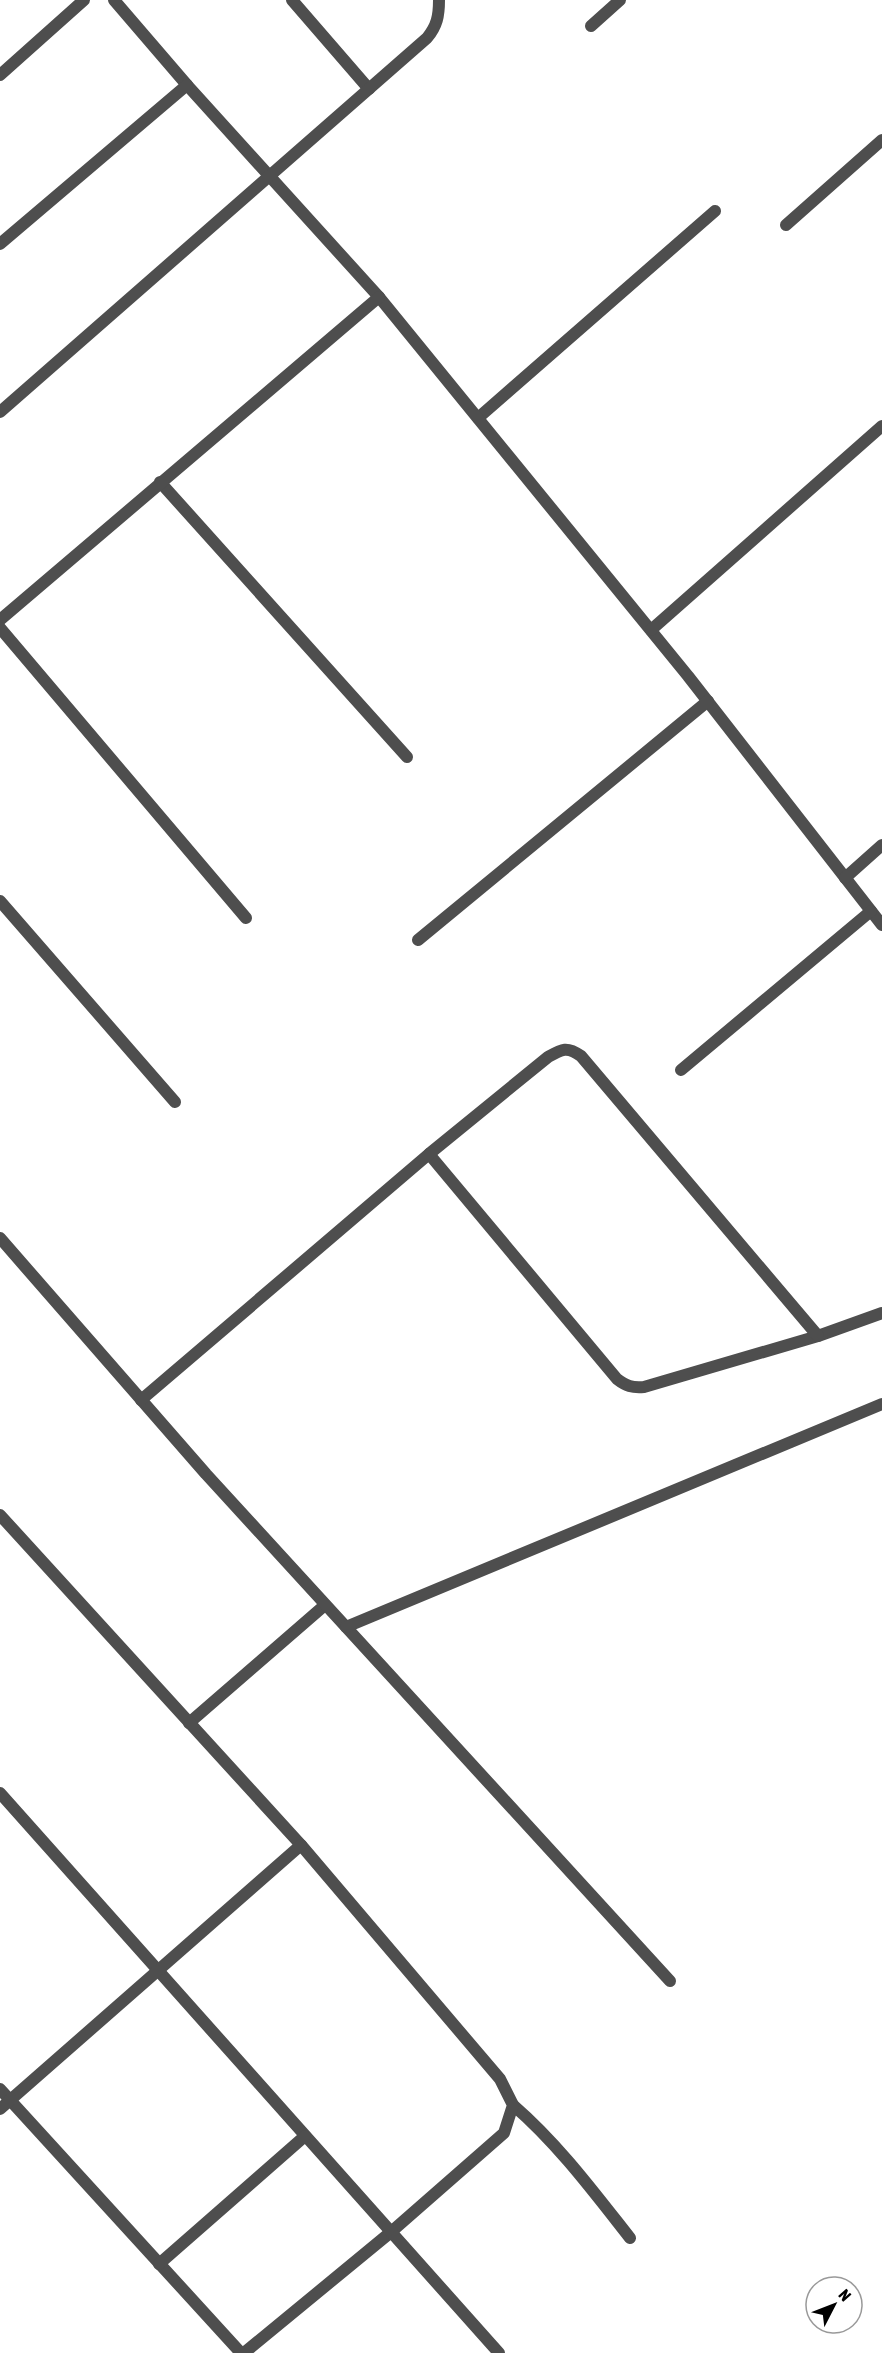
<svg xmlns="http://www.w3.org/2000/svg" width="882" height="2353" font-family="'Asap Condensed',sans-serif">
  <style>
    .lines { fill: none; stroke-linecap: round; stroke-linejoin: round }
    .lane { stroke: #4e4e4e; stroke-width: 12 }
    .street { stroke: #4e4e4e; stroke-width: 12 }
  </style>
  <rect width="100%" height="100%" fill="#fff"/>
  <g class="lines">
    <g class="lane">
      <polyline points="591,26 620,0"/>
      <polyline points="786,225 882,140"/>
      <polyline points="478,418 715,211"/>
      <polyline points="189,1723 325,1605"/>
      <path d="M513,2105C558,2144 593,2191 630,2238"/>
    </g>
    <g class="street">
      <polyline points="114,0 187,85 379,297 688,676 882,925"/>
      <polyline points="292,0 369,89"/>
      <polyline points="0,75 84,0"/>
      <polyline points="0,244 187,85"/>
      <path d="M0,412L427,38C437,26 439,16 439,0"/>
      <polyline points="160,482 407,757"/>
      <polyline points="0,620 379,297"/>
      <polyline points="0,628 246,918"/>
      <polyline points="651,630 882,426"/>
      <polyline points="845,878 882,845"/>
      <polyline points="0,901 175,1102"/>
      <polyline points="418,940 708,701"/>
      <polyline points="681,1070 871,911"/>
      <path d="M429,1154L617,1379C626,1386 632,1388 644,1387L818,1336L882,1313"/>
      <polyline points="0,1238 206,1474 670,1981"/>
      <path d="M141,1400L429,1154L548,1057C562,1049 567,1046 581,1056L818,1336"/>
      <polyline points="0,1515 301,1845 500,2079 513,2105 504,2133 391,2232 244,2353"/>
      <polyline points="346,1627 882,1404"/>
      <polyline points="0,1793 499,2353"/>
      <polyline points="0,2089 241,2353"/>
      <polyline points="0,2109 301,1845"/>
      <polyline points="159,2264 305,2136"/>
    </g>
  </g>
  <g transform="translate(834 2305) rotate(48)"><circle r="28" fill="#ffffff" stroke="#999999" stroke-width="1.5"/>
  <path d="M0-4.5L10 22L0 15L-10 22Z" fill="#000000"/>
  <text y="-9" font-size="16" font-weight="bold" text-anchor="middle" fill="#000000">N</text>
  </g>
</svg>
